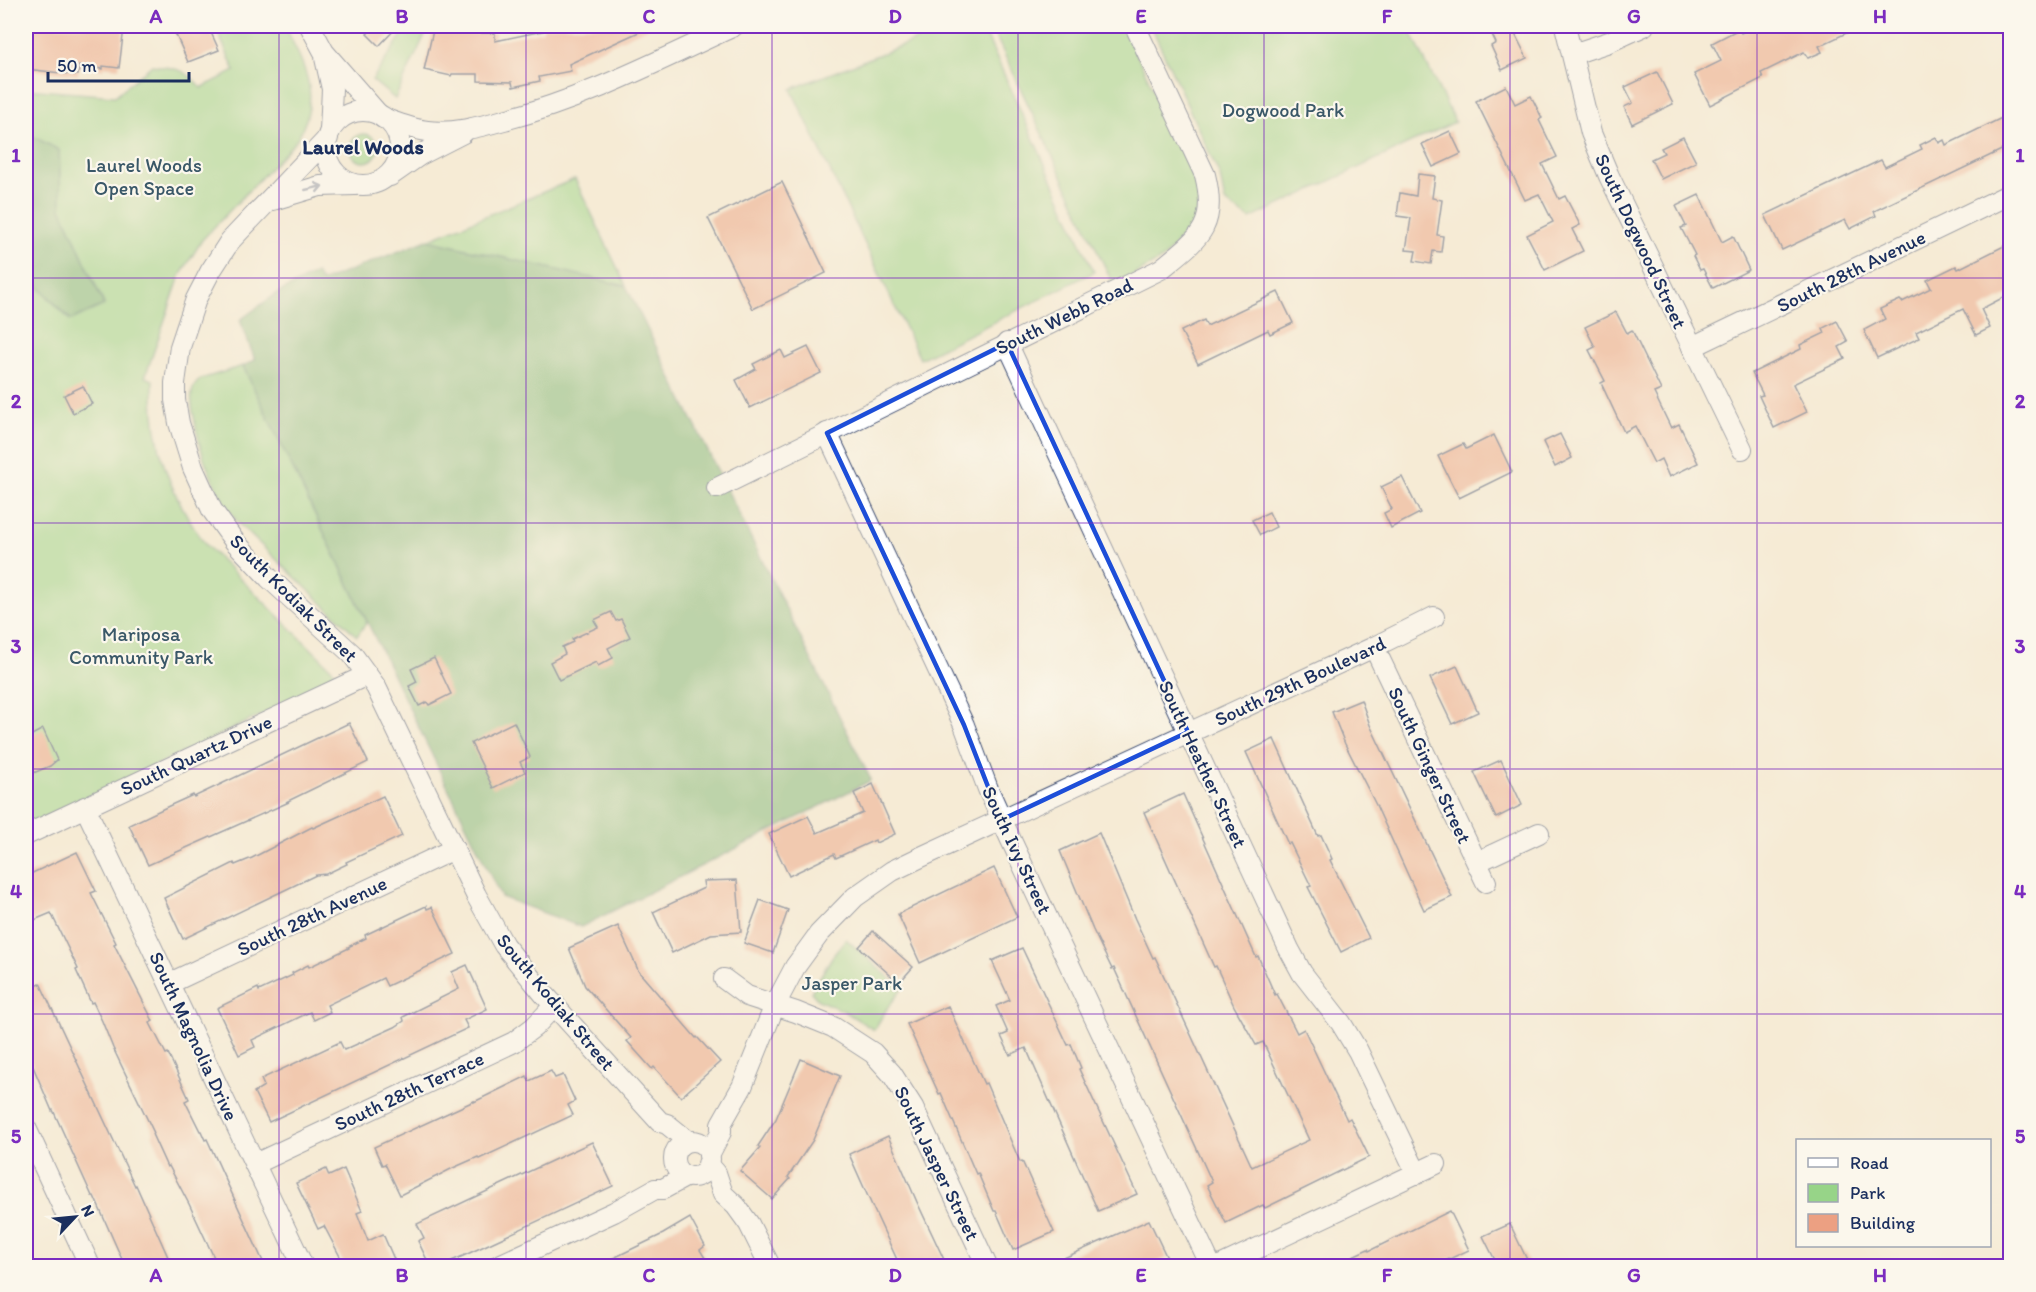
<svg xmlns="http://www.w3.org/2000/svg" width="2036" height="1292" font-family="Itim,sans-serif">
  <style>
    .green { fill: #97d488; stroke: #598273; stroke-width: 1.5 }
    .forest { fill: #79b674; stroke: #4a7269; stroke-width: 1.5 }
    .building { fill: #eca082 }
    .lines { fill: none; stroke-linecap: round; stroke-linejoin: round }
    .street-casing { stroke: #3c4b70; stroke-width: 22 }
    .street { stroke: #fff; stroke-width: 20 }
    .oneway { stroke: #8d97ae }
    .marked { fill: none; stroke: #1d4ed8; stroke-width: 4.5; stroke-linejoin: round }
    .grid { fill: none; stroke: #7b2cbf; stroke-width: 1.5; stroke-opacity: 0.55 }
    .labels { text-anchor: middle; stroke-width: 4.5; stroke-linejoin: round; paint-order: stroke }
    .park-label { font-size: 20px; fill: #3a5868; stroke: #fbf7ec }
    .street-label { font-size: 20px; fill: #1b2f5e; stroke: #fbf7ec }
    .neighbourhood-label { font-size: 21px; font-weight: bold; fill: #1b2f5e; stroke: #fbf7ec }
    .neatline { fill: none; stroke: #7b2cbf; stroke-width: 2 }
    .grid-label { font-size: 20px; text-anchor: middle; font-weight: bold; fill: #7b2cbf }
  </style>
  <rect width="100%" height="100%" fill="#fbf7ec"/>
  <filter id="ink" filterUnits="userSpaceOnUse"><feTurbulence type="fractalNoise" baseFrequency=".0167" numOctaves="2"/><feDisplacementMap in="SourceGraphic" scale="12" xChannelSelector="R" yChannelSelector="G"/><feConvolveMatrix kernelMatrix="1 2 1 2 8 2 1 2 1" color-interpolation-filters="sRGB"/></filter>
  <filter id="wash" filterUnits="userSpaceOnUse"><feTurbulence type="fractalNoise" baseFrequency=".008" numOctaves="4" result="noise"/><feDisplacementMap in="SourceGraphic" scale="24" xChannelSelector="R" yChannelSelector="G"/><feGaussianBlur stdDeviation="1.35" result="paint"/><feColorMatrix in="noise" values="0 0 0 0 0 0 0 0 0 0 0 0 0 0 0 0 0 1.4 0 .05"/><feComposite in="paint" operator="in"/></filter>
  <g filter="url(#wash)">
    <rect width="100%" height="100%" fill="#f5ebd5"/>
    <g class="green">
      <path d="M215,26H285C305,68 324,98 295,142L202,240L180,276L145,377L153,380C151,445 169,493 206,545L337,674L329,683L26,827V274L70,320L104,304L61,208L59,150L26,133V89L115,96L152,65C177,69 184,67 201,88L235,71Z"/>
      <polygon points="408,26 429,26 395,99 372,80"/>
      <polygon points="952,26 982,26 1094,272 920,359 791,89"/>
      <polygon points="991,26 1123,26 1201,188 1198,217 1164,258 1114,286"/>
      <polygon points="1151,26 1408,26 1455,122 1250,219 1225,202 1220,176"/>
      <circle cx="364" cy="148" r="14"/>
      <polygon points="575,179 626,286 427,240"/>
      <path d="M243,366L367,622L357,636L238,523C214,490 200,457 194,417C191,403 188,388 201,379Z"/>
      <polygon points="846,939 902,989 888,1007 874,1030 844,1011 818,1000 811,992 832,957"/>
    </g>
    <g class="forest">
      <polygon points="26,133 59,150 61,208 104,305 71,320 26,274"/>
      <polygon points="427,240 626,286 870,778 870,781 581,927 501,897 243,366 255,360 240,320 276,294 316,273 321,282"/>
    </g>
    <g id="blocks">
      <g class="building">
        <polygon points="26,26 108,26 124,28 119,68 103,66 103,69 79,66 78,75 26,69"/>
        <polygon points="172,26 208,26 219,50 188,62"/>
        <polygon points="375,26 398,26 379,46 367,34"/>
        <polygon points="434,26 455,27 453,33 495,33 495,41 543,31 543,27 550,26 652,26 569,64 571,71 539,77 540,81 513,87 512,82 478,81 478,74 452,74 451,76 424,70"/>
        <polygon points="1488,26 1511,26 1527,58 1502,70 1491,46 1496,43"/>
        <polygon points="1756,26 1861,26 1819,46 1822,52 1808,58 1804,52 1761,73 1763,78 1710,105 1694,74 1721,61 1712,43 1739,29 1741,33"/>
        <polygon points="1657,72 1673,104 1632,124 1624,107 1633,103 1625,87"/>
        <polygon points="1506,86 1515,104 1531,96 1542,118 1539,120 1557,157 1542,164 1559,199 1565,196 1580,225 1572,229 1583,251 1545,270 1527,235 1553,222 1539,194 1525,200 1476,101"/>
        <polygon points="2010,114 2010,146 1874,211 1876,216 1850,229 1845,220 1782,250 1765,215 1881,160 1885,167 1922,149 1920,145 1936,137 1939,143 1944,140 1946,145"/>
        <polygon points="1450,131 1461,154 1433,167 1422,144"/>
        <polygon points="1683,137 1696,162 1661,179 1651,159 1664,153 1661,148"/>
        <polygon points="1418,174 1435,176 1432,198 1442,200 1437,235 1443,236 1441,252 1433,251 1431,264 1414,261 1416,251 1406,250 1411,218 1397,216 1400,193 1416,196"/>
        <polygon points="782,182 826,273 753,309 708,218"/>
        <polygon points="1699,195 1722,242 1733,236 1749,270 1713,288 1703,269 1700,270 1693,256 1695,255 1681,228 1686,226 1676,206"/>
        <polygon points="2010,243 2010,294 1981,309 1990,328 1976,335 1963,309 1916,332 1919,338 1877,358 1864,330 1885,319 1880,309 1900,300 1902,302 1931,288 1927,280 1956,266 1958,269"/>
        <polygon points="1278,292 1293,323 1270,334 1268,330 1198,364 1181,331 1204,320 1207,326"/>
        <polygon points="1616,312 1627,333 1632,330 1661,390 1654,393 1671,428 1679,424 1698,463 1669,477 1661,459 1654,463 1635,426 1624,432 1601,383 1605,381 1589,350 1595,347 1585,327"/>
        <polygon points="1837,321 1848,342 1839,347 1845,359 1793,384 1807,412 1774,428 1759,396 1763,395 1752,373 1801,349 1800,345 1825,333 1823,328"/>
        <polygon points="808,347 821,373 750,408 736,380 756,369 753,364 781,350 785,358"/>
        <polygon points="83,386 92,404 73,413 64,395"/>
        <polygon points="1560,434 1572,458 1555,467 1543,442"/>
        <polygon points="1494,435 1512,472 1459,498 1438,456 1463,444 1466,449"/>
        <polygon points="1402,477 1420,513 1391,528 1384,513 1392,509 1381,487"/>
        <polygon points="1269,512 1276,527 1260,535 1252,520"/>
        <polygon points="611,612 616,621 621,619 630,637 608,648 613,658 598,666 596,662 559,680 550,662 565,654 562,647 573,642 572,639 598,627 594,620"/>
        <polygon points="434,658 451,694 429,705 427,702 419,706 409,686 417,682 411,669"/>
        <polygon points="1457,666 1478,712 1452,724 1430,678"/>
        <polygon points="1361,700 1370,725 1452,897 1424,910 1376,805 1345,744 1332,712"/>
        <polygon points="514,722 530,757 520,762 525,772 493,788 471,743"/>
        <polygon points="349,723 368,762 286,802 289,802 148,865 129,825 171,805 193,795 194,797"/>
        <polygon points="43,729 57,760 50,766 26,776 26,738"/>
        <polygon points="1274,739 1318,836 1321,835 1332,859 1330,860 1369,938 1341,952 1308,887 1311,886 1290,843 1288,844 1246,752"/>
        <polygon points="1501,760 1522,805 1496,818 1474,772"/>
        <polygon points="873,784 895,834 876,843 875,840 836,858 834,854 789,876 769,834 808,816 817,833 863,813 854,793"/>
        <polygon points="1183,794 1256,957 1258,956 1275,995 1277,994 1297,1033 1304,1029 1347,1120 1350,1118 1369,1157 1265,1208 1263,1205 1226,1223 1207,1185 1212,1182 1114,968 1112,969 1093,930 1060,851 1099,833 1135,919 1153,958 1155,957 1252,1167 1309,1140 1263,1042 1256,1045 1234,1006 1216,966 1214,967 1144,812"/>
        <polygon points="383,796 402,836 346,862 347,864 326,874 316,875 183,939 164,898 234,863 235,865 252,858 312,827 313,828"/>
        <polygon points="77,852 96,891 91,893 116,943 114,944 153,1021 150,1023 166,1054 168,1053 189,1099 185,1101 200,1131 201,1131 205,1140 207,1139 265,1266 218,1266 189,1204 169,1166 167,1167 152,1134 154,1133 113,1048 102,1021 93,1002 91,1003 76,970 78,969 51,913 32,921 26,908 26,876"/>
        <polygon points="994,868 1017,917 920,963 898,914"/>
        <polygon points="737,880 741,932 711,934 672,953 653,912 704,888 703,881"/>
        <polygon points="760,900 788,910 773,953 744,943"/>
        <polygon points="426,906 427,909 432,907 455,954 387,986 383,978 327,1005 330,1012 314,1020 310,1012 252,1040 255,1047 239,1055 217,1008 258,988 259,991 293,975 292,973 308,965 309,967 349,948 348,947 366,938 365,935"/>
        <polygon points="618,926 639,972 696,1038 697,1037 720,1062 681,1097 654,1067 652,1069 627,1041 631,1038 585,986 569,948"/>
        <polygon points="873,931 913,967 899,983 859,947"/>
        <polygon points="1022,948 1068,1045 1071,1044 1081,1068 1079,1069 1137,1194 1098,1211 1026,1048 1010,1055 1001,1036 1008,1033 996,1006 1010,1000 992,961"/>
        <polygon points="467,965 487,1009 464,1020 468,1028 269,1122 254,1092 264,1086 261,1079 340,1042 344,1050 395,1027 404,1021 403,1017 459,989 452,972"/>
        <polygon points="40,983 135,1186 136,1185 172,1266 125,1266 94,1196 92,1196 53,1110 52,1111 26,1050 26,990"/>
        <polygon points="948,1006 984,1084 986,1083 1020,1162 1022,1161 1054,1232 1013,1250 996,1211 994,1211 978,1173 976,1174 941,1093 939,1094 907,1024"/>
        <polygon points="801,1059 840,1076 813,1140 788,1177 790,1179 772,1199 740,1171 760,1148 758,1146 776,1119"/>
        <polygon points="551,1071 555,1078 563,1075 575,1101 568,1105 573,1115 479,1159 478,1157 453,1168 400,1195 385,1164 382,1165 374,1147 474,1101 474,1102 527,1076 529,1081"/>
        <polygon points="888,1136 917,1202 947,1266 900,1266 874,1210 849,1154"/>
        <polygon points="592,1142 613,1186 463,1256 440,1266 430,1266 418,1241 424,1238 417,1224"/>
        <polygon points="326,1169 329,1176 344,1169 362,1211 357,1213 368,1241 383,1234 397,1266 345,1266 324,1226 318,1229 296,1183"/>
        <polygon points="1450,1211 1469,1250 1434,1266 1331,1266 1368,1249 1369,1251"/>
        <polygon points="690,1218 705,1246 700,1250 710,1266 597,1266 663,1234"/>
        <polygon points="1149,1220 1167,1258 1149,1266 1046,1266"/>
        <polygon points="1510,1224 1530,1266 1498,1266 1483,1236"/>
      </g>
    </g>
  </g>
  <g filter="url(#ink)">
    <use href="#blocks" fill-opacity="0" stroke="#3c4b70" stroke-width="1.5"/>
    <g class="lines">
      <g class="street-casing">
        <g id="street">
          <polyline points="310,26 324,52 379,115"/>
          <polyline points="1565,26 1591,133 1609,176 1742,449"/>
          <polyline points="1573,54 1609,42 1644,26"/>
          <polyline points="325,58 332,89 330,131"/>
          <circle cx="363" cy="148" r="37"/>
          <path d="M383,118C397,123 412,129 427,131C453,134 479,127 504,120C585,99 658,61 734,26"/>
          <polyline points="328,138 230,241 210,272 196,299 180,347 175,383 175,400 179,423 193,468 212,510 235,542 269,578 352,654 376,687 476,895 504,945 543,993 660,1122 667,1124 688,1141"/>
          <polyline points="390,176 420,155 463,133"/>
          <polyline points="273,200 320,186 355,185"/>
          <polyline points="1007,343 1289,949 1302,973 1341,1023 1358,1051 1417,1174"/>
          <polyline points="1692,347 2010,194"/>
          <polyline points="827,433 964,725 988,789 1010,838 1211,1266"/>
          <path d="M717,488L1161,269C1199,238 1218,227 1205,175L1135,26"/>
          <polyline points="1374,647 1486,882"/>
          <polyline points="85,807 303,1266"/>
          <polyline points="26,835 367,675"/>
          <polyline points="1477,862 1539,833"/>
          <polyline points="724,979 747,996 796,1012 833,1027 873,1053 892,1074 913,1107 987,1266"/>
          <polyline points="170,983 454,849"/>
          <polyline points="26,1128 90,1266"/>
          <circle cx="692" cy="1159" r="18"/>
          <polyline points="709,1155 721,1132 721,1124 742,1087 775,1005 795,967 819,934 855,897 892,871 921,857 1374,647 1434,617"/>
          <polyline points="255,1164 514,1042 534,1027 555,1005"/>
          <polyline points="708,1164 716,1173 723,1194 736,1206 749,1224 770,1266"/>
          <polyline points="497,1266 614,1212 655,1189 663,1189 687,1176"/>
          <polyline points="1220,1266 1436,1164"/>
        </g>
      </g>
      <use href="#street" class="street"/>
    </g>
    <defs><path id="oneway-shaft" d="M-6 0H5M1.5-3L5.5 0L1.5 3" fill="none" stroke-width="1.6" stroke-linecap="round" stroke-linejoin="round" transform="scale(1.5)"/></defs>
    <use class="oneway" href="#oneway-shaft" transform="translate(314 188) rotate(-13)"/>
  </g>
  <path d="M0 0H2036V1292H0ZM1007,343L1188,732L1001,820L964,725L827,433Z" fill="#f5ebd5" fill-opacity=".55" fill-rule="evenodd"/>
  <path class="marked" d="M1007,343L1188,732L1001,820L964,725L827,433Z"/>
  <path class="grid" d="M279,26V1266M526,26V1266M772,26V1266M1018,26V1266M1264,26V1266M1510,26V1266M1757,26V1266M26,278H2010M26,523H2010M26,769H2010M26,1014H2010"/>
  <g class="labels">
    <g class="park-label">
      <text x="1283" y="117">Dogwood Park</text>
      <text x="144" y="172">Laurel Woods<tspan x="144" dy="23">Open Space</tspan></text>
      <text x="141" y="641">Mariposa<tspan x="141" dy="23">Community Park</tspan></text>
      <text x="852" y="990">Jasper Park</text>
    </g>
    <g class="street-label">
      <text transform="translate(1641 241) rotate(65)" y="7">South Dogwood Street</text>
      <text transform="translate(1851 271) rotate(-26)" y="7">South 28th Avenue</text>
      <text transform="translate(1064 316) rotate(-26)" y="7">South Webb Road</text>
      <text transform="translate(294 598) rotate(45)" y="7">South Kodiak Street</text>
      <text transform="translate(1300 681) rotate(-25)" y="7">South 29th Boulevard</text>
      <text transform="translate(196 755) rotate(-25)" y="7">South Quartz Drive</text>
      <text transform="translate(1203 764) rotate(65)" y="7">South Heather Street</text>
      <text transform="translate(1430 765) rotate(65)" y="7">South Ginger Street</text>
      <text transform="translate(1017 850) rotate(65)" y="7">South Ivy Street</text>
      <text transform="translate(312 916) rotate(-25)" y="7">South 28th Avenue</text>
      <text transform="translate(556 1002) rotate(50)" y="7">South Kodiak Street</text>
      <text transform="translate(194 1036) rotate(65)" y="7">South Magnolia Drive</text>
      <text transform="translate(409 1091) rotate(-25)" y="7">South 28th Terrace</text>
      <text transform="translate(937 1163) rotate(64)" y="7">South Jasper Street</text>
    </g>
    <g class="neighbourhood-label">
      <text x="363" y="154">Laurel Woods</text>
    </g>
  </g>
  <rect width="2036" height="1292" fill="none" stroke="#fbf7ec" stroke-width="66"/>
  <rect x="1796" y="1139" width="195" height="108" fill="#fbf7ec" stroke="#a1a7b3" stroke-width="1.5"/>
  <rect x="1808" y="1158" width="30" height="9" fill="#ffffff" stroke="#a1a7b3" stroke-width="1.5"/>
  <text x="1850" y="1169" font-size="18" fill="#1b2f5e">Road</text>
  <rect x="1808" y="1184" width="30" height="18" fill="#97d488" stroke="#a1a7b3" stroke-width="1.5"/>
  <text x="1850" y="1199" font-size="18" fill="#1b2f5e">Park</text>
  <rect x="1808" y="1214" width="30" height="18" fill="#eca082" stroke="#a1a7b3" stroke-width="1.5"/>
  <text x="1850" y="1229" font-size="18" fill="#1b2f5e">Building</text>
  <g transform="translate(75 1217) rotate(64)" stroke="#fbf7ec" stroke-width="4.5" paint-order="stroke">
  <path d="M0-4.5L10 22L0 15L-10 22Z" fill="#1b2f5e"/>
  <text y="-9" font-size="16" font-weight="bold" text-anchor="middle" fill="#1b2f5e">N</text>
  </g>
  <path d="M48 72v9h141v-9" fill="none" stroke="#1b2f5e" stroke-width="3"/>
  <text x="57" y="72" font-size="18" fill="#1b2f5e" stroke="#fbf7ec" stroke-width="4.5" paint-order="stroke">50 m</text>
  <rect x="33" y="33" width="1970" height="1226" class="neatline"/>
  <g class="grid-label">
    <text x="156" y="23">A</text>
    <text x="402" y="23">B</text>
    <text x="649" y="23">C</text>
    <text x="895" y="23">D</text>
    <text x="1141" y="23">E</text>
    <text x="1387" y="23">F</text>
    <text x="1634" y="23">G</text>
    <text x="1880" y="23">H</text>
    <text x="16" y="162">1</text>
    <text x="2020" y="162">1</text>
    <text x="16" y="408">2</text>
    <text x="2020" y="408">2</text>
    <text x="16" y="653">3</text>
    <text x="2020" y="653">3</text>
    <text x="16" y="898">4</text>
    <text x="2020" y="898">4</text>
    <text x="16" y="1143">5</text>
    <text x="2020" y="1143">5</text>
    <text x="156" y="1282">A</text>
    <text x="402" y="1282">B</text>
    <text x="649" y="1282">C</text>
    <text x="895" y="1282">D</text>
    <text x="1141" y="1282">E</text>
    <text x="1387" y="1282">F</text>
    <text x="1634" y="1282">G</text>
    <text x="1880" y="1282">H</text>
  </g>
</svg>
